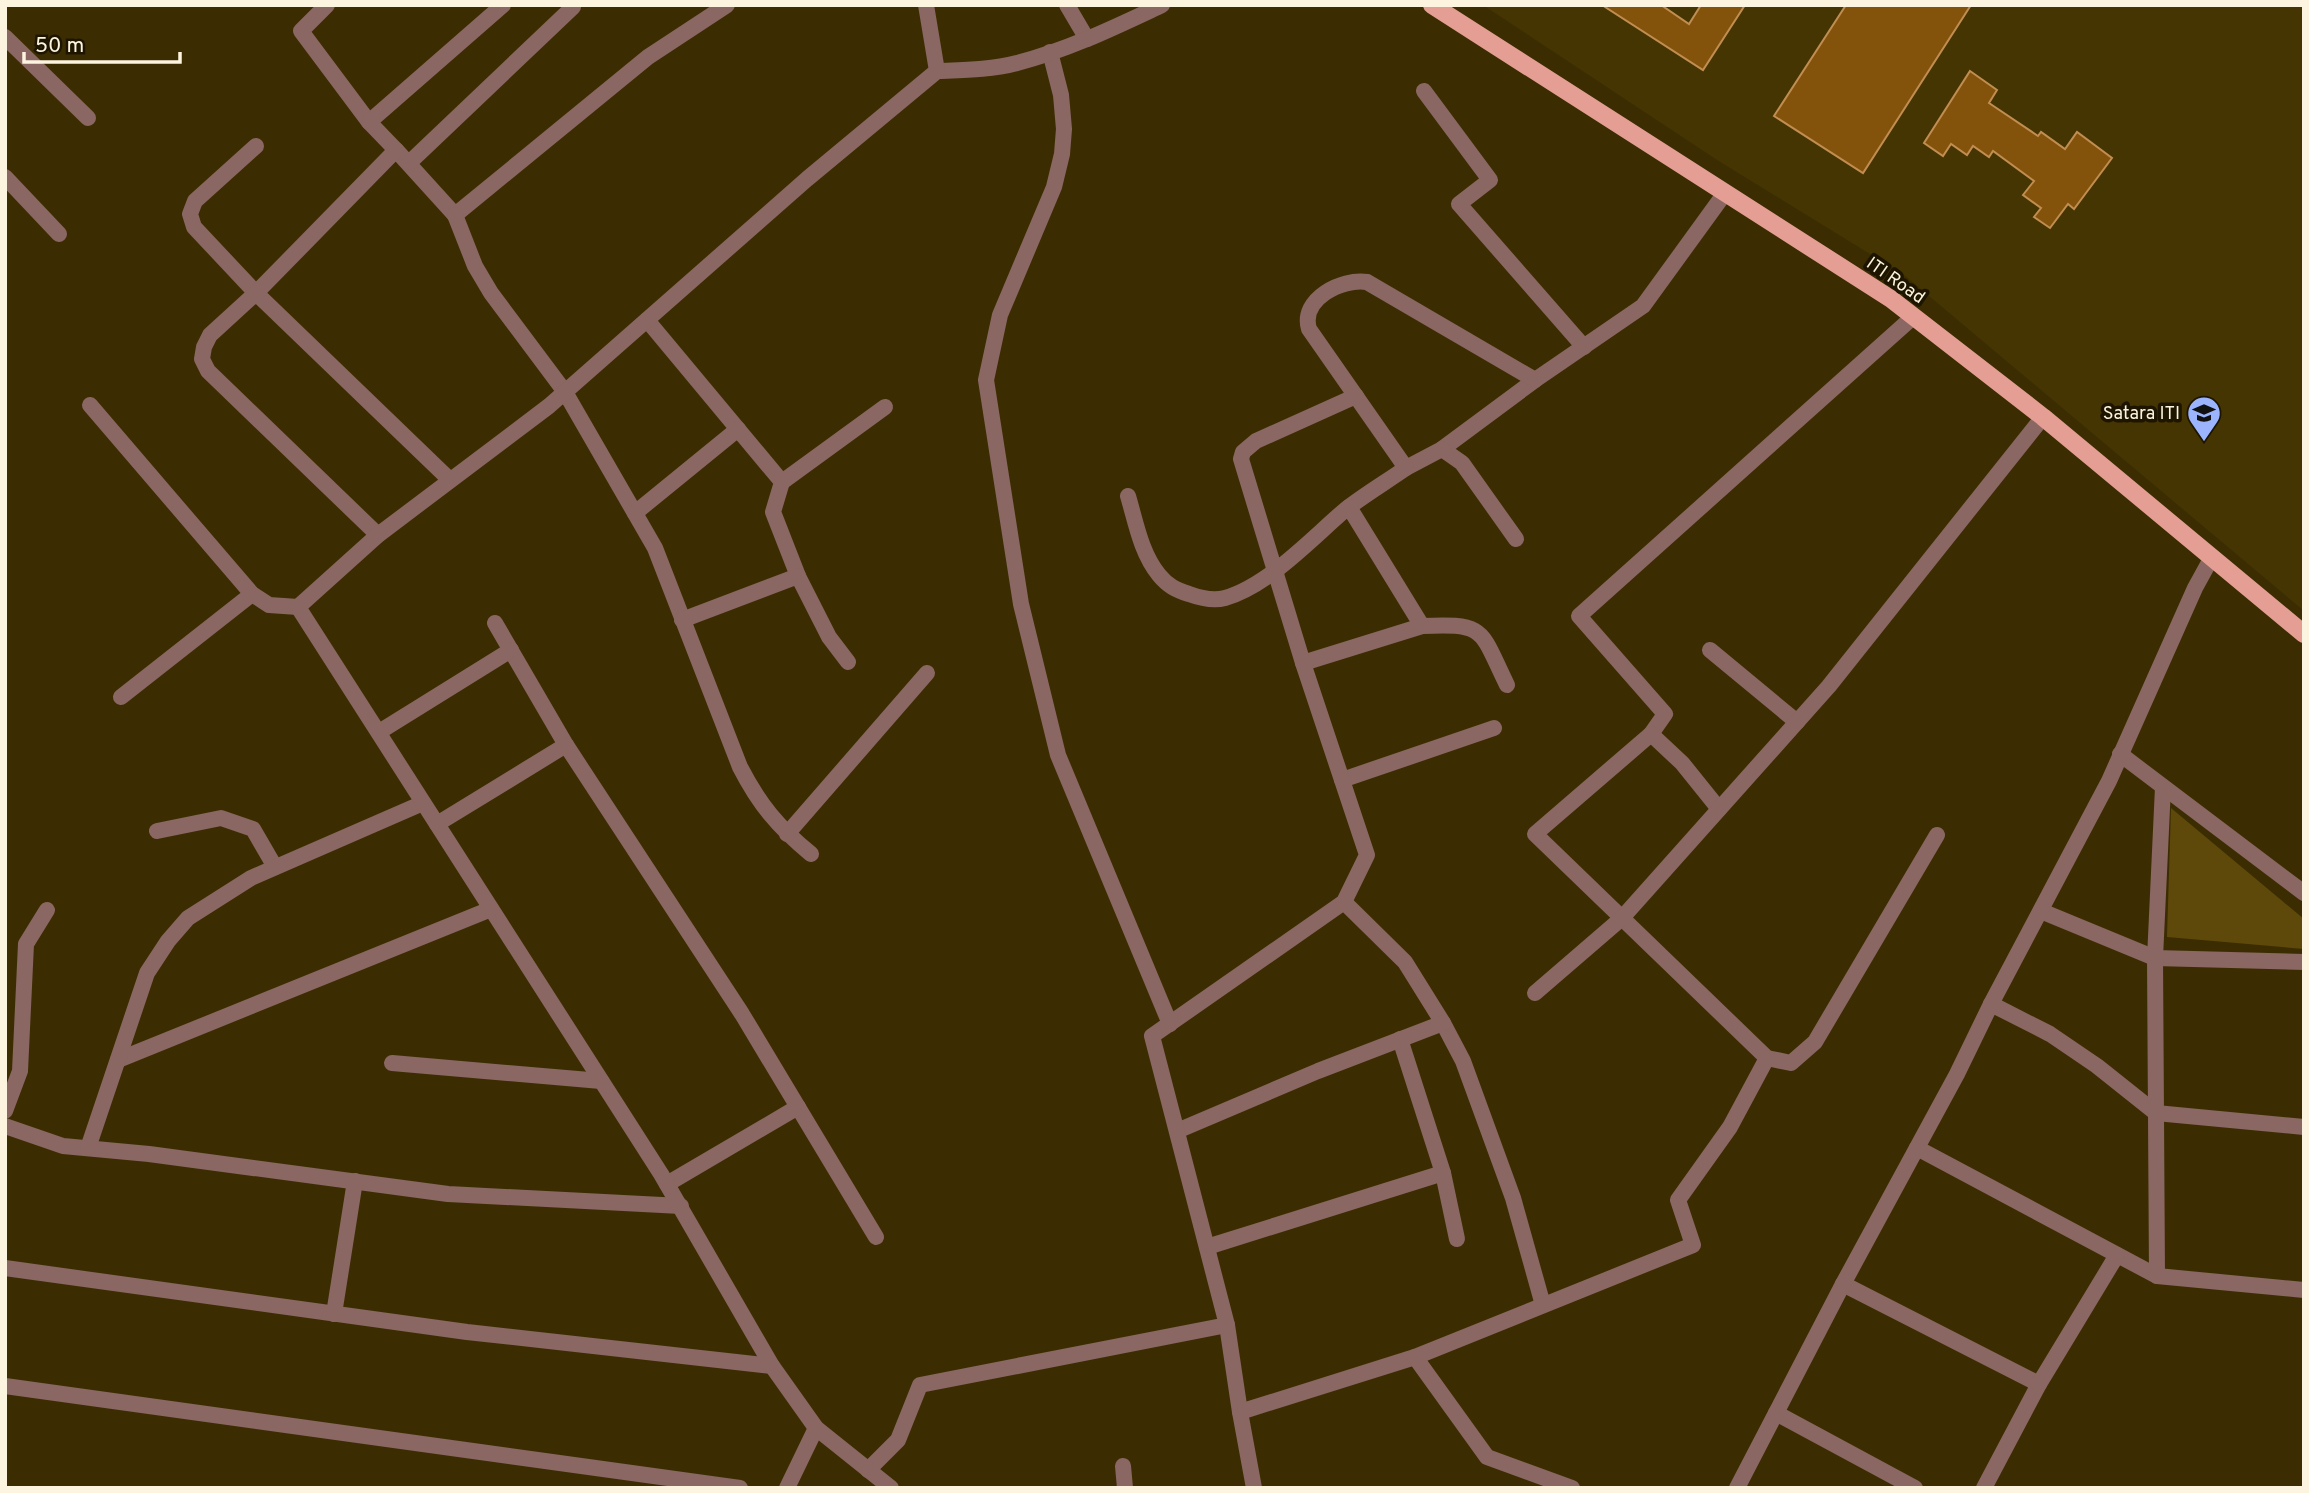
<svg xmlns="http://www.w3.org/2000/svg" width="2309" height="1493" font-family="Overpass,sans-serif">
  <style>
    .built { fill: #453503 }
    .green { fill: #5e490b }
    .building { fill: #83530c; stroke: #c18d50; stroke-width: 2 }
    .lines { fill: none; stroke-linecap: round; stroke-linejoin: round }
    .minor { stroke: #8a6762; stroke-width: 16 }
    .primary { stroke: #e49e93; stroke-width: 18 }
    .labels { text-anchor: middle; stroke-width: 7; stroke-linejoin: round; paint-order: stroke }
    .street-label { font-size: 18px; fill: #fcf4de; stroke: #1e1501 }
    .poi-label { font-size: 18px; fill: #fcf4de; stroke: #1e1501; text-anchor: end }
  </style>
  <rect width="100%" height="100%" fill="#3b2d01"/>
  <polygon class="built" points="1483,5 2304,5 2304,611 1904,275 1717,160"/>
  <polygon class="green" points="2171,808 2304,919 2304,949 2167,937"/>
  <g class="building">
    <polygon points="1602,5 1661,5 1689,24 1701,5 1745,5 1703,70"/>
    <polygon points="1846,5 1971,5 1863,173 1774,116"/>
    <polygon points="1970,71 1997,90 1989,103 2038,136 2041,132 2065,149 2077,132 2112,158 2074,209 2068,204 2050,228 2034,217 2041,208 2023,195 2034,181 1993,151 1989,157 1973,146 1967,155 1951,144 1943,156 1924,143"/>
  </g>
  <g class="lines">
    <g class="minor">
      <polyline points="327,5 301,31 369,122"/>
      <polyline points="1067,5 1087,39"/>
      <polyline points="5,37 88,118"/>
      <polyline points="1050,52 1061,95 1064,129 1062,154 1054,187 1000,315 986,380 1021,604 1058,755 1170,1024"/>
      <path d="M937,71C964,70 991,70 1017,63C1068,50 1115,27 1162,5"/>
      <polyline points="1424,91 1490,180 1459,204 1584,347"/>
      <polyline points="256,146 195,201 190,214 194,227 256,293 450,480"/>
      <polyline points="396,150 455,215 648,57 727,5"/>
      <polyline points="409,163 573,7"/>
      <polyline points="5,177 59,234"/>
      <path d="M455,215L475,266L491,293L565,392L655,548L740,767C759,804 778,827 811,854"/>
      <polyline points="1913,317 1579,616 1665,714 1651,734 1535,834 1767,1058 1791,1063 1815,1042 1937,835"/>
      <polyline points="647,320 782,482 773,512 798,576"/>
      <polyline points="90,405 252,594 269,605 298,607"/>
      <polyline points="1442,449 1535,380"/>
      <polyline points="1406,468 1442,449 1462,463 1516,539"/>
      <polyline points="782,482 885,407"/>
      <path d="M1128,496C1136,523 1141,553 1159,575C1168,586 1176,590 1189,594C1200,598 1214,601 1225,598C1269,585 1311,539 1345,510C1364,495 1386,482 1406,468L1309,329C1300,299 1342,278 1367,282L1535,380L1643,306L1725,193"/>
      <path d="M1349,507L1422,626C1487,623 1480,630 1507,685"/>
      <polyline points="635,513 738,429"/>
      <polyline points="378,535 208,371 202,359 204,347 210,335 256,293 396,150 369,122 503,5"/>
      <polyline points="682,620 798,576 829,637 848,662"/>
      <polyline points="495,623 566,745"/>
      <polyline points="1710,650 1797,722"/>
      <polyline points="1303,663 1422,626"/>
      <polyline points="121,697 252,594"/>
      <polyline points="379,732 511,650"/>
      <polyline points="1651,734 1682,763 1719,809"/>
      <polyline points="2120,754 2304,893"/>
      <polyline points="1342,780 1494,728"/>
      <polyline points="437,824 566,745 742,1014 876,1237"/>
      <polyline points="157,831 221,818 253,829 275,867"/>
      <polyline points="787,834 927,673"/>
      <polyline points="1344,902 1405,962 1443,1023 1463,1061 1513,1198 1543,1305"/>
      <polyline points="2041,911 2155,958 2304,962"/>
      <polyline points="1535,993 1622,918 1829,686 2043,417"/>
      <polyline points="1991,1004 2050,1034 2097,1066 2156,1113 2304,1127"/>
      <polyline points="1400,1039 1443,1173 1457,1239"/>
      <polyline points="118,1060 491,909"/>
      <polyline points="392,1063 601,1081"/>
      <polyline points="5,1111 20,1071 26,944 47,910"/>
      <polyline points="5,1126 63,1146 149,1154 448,1194 681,1206"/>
      <polyline points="1177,1131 1318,1071 1443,1023"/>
      <polyline points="88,1148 147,973 168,941 188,918 251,878 423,803"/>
      <polyline points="1917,1148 2157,1276 2304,1290"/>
      <polyline points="667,1184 798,1107"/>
      <polyline points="1207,1247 1443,1173"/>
      <polyline points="5,1268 467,1332 772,1366"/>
      <polyline points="2157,1276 2155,958 2163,787"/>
      <polyline points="1843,1284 2039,1384 1984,1488"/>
      <polyline points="334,1314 355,1181"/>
      <polyline points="1227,1325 1240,1412"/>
      <polyline points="2039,1384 2117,1255"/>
      <polyline points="5,1386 740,1488"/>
      <polyline points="1776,1413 1915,1488"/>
      <polyline points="1123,1466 1125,1488"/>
      <polyline points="868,1470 898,1440 920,1385 1227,1325 1152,1036 1344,902 1367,855 1303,663 1241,459 1243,452 1256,441 1356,396"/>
      <polyline points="787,1488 816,1428"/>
      <polyline points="891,1488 816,1428 772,1366 661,1174 298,607 378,535 549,406 807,179 937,71 926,5"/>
      <polyline points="1254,1488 1240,1412 1415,1357"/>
      <polyline points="1572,1488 1487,1457 1415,1357 1693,1245 1678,1200 1730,1127 1767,1058"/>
      <polyline points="1737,1488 1843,1284 1957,1074 1991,1004 2109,781 2195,588 2212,557"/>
    </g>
    <polyline class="primary" points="1432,5 1891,299 2043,417 2304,634"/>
  </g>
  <defs>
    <g id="university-pin" transform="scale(1.75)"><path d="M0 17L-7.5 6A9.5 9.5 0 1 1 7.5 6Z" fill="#9bb4fd" stroke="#1e1501"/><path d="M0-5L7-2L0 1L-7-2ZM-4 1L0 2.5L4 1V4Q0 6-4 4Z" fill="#111"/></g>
  </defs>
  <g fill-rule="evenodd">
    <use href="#university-pin" x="2204" y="413"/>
  </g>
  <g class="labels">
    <g class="street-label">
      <text transform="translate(1896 280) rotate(35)" y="6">ITI Road</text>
    </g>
    <g class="poi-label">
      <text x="2180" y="419">Satara ITI</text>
    </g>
  </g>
  <rect width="2309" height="1493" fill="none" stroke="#fcf4de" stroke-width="14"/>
  <path d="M24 52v10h156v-10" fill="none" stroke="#fcf4de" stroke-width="3.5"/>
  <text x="35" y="52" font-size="21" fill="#fcf4de" stroke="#1e1501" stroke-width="5" paint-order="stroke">50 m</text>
</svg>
